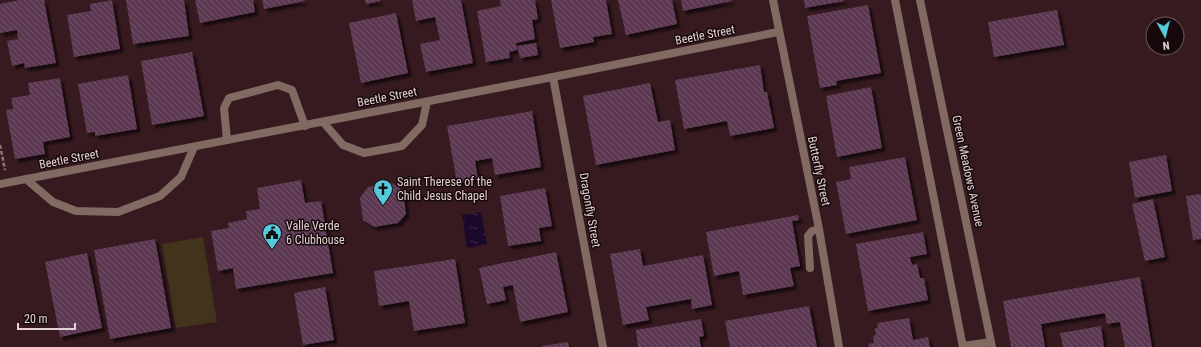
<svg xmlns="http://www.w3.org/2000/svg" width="1201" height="347" font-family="'Roboto Condensed',sans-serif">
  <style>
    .green { fill: #42331d }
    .water { fill: url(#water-ripples) }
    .building { fill: url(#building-back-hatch); filter: url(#shadow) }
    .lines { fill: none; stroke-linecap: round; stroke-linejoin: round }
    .path { stroke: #8e7679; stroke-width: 2.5; stroke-dasharray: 4 2; stroke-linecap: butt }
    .service { stroke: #806a62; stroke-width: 8 }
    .minor { stroke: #806a62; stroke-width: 8 }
    .tertiary { stroke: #806a62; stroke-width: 8 }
    .labels { text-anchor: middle; stroke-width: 3; stroke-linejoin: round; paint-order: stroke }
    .street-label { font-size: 12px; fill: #e5d1d3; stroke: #16090b }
    .poi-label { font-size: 12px; fill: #e5d1d3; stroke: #16090b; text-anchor: start }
  </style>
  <defs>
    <pattern id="water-ripples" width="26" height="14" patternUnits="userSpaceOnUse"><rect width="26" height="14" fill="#1b092b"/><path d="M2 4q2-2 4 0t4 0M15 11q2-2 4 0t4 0" fill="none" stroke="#3c2c49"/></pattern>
    <pattern id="building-back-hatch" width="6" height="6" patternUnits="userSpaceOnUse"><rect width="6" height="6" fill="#5c3752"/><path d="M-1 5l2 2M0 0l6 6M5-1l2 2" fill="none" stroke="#73536a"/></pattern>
    <filter id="shadow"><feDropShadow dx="3.5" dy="3.5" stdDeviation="1" flood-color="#0009"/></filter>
  </defs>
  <rect width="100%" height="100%" fill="#371a1f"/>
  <polygon class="green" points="203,237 217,322 176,328 162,244"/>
  <polygon class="water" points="481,212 487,244 467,248 462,215"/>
  <g class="building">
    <polygon points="20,0 44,0 56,63 25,68 24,63 12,66 7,41 18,39 17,30 0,33 0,4"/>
    <polygon points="112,0 120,49 74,57 67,15 91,11 90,4"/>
    <polygon points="126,0 184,0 189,36 133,44"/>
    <polygon points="195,0 253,0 255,12 200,23"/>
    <polygon points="262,0 305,0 305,1 264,9"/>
    <polygon points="365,0 380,0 380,1 366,4"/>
    <polygon points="412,0 461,0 473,63 426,72 420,44 440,40 435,17 416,21"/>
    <polygon points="500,0 535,0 538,19 532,20 535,39 516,43 517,50 509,52 510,58 486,62 477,11 501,6"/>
    <polygon points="551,0 606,0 612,34 593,37 594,42 560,48"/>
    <polygon points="618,0 672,0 677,24 626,35"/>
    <polygon points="681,0 732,0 732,1 683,11"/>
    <polygon points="804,0 844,0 844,1 805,8"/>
    <polygon points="868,5 881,73 836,81 837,85 820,88 807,16"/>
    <polygon points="1057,10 1064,45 994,57 988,22"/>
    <polygon points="396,13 408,73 361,83 349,23"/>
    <polygon points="536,43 538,55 520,58 517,46"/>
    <polygon points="192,52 204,116 152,125 141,61"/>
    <polygon points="760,65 764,92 767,92 774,128 730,136 727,121 684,129 675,80"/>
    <polygon points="128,75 137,129 95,136 95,132 87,133 78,84"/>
    <polygon points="60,78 70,137 43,142 45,154 15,159 6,110 13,109 11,98 30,95 28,83"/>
    <polygon points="650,83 658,122 670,120 675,150 596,165 583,96"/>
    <polygon points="871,87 882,148 837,157 826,96"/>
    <polygon points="532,111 541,167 495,175 492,158 475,161 478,179 457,183 447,126"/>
    <polygon points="1166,155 1172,191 1135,198 1129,162"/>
    <polygon points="905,157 917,220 846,234 836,182 851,179 849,167"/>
    <polygon points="301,180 305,203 321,201 333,273 236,289 233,268 218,271 211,231 229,228 228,223 247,219 246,211 260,209 257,188"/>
    <polygon points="392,183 403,191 406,214 398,223 374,227 363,220 360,198 368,187"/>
    <polygon points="545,188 552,226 539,228 541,241 508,246 500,196"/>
    <polygon points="1201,194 1201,239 1193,240 1186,196"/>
    <polygon points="1153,199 1165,257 1145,261 1132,204"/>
    <polygon points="798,215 799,220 792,221 800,266 790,268 794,286 743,295 739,271 714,276 706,232"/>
    <polygon points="923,232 927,254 910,257 912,265 917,264 920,278 924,278 928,300 868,311 856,244"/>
    <polygon points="155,239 171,328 110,339 94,250"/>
    <polygon points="640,249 643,266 703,255 712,305 692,309 691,299 646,307 649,320 623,325 610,254"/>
    <polygon points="556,252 568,312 520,322 513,285 503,287 506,300 487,304 479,268"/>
    <polygon points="87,253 102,328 60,337 45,262"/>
    <polygon points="455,259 465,323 414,331 409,301 379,306 374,271"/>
    <polygon points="1140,277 1152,347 1125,347 1120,322 1107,324 1105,313 1041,324 1045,347 1011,347 1003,301"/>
    <polygon points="325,287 334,340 303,345 294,293"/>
    <polygon points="809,306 817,347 730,347 725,321"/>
    <polygon points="909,318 913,340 928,337 930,347 869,347 868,344 874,343 873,336 876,335 875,328 878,328 877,323"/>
    <polygon points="701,319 704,336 699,337 701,347 638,347 636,330"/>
    <polygon points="1101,326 1104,347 1063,347 1060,333"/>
    <polygon points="568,342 569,347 542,347 542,346"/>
  </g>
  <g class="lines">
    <polyline class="path" points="0,145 5,170"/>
    <g class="service">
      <polyline points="323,122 343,145 364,153 402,146 422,125 427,102"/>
      <polyline points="227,140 224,108 229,98 278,85 292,90 305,126"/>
      <polyline points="26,179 53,202 76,211 118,212 160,196 181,177 194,147"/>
      <polyline points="810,268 808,236 812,231 819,229"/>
    </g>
    <g class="minor">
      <polyline points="773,0 819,229 839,347"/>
      <polyline points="553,77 603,347"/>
      <polyline points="0,184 553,77 778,32"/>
    </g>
    <g class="tertiary">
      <polyline points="895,0 963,347"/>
      <polyline points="920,0 992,347"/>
      <polyline points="963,346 991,342"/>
    </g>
  </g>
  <defs>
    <g id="church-pin" transform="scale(1)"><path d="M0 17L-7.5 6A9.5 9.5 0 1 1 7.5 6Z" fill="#53cbdb" stroke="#16090b"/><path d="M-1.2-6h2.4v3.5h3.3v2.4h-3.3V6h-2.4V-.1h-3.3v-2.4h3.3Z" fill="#111"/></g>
    <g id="civic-pin" transform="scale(1)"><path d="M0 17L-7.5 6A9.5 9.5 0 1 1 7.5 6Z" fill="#53cbdb" stroke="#16090b"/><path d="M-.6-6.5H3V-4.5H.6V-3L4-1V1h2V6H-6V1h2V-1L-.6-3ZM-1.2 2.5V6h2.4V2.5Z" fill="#111"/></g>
  </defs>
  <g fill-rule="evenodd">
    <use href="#church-pin" x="383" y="189"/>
    <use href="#civic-pin" x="272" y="233"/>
  </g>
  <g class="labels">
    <g class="street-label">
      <text transform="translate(705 35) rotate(-11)" y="4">Beetle Street</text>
      <text transform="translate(387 97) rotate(-11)" y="4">Beetle Street</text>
      <text transform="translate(69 159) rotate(-11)" y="4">Beetle Street</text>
      <text transform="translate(819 171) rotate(78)" y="4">Butterfly Street</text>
      <text transform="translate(968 171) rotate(78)" y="4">Green Meadows Avenue</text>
      <text transform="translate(590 210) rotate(80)" y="4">Dragonfly Street</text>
    </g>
    <g class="poi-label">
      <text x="397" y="186">Saint Therese of the<tspan x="397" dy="14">Child Jesus Chapel</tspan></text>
      <text x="286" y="230">Valle Verde<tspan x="286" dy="14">6 Clubhouse</tspan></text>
    </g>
  </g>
  <g transform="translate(1165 36) rotate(173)"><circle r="19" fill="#16090b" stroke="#69595b"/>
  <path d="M0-3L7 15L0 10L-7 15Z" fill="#53cbdb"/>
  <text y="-6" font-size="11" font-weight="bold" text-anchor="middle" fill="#e5d1d3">N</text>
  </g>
  <path d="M18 323v6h57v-6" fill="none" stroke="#e5d1d3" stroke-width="2"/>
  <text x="24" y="323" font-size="12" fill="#e5d1d3" stroke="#16090b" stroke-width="3" paint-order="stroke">20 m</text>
</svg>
